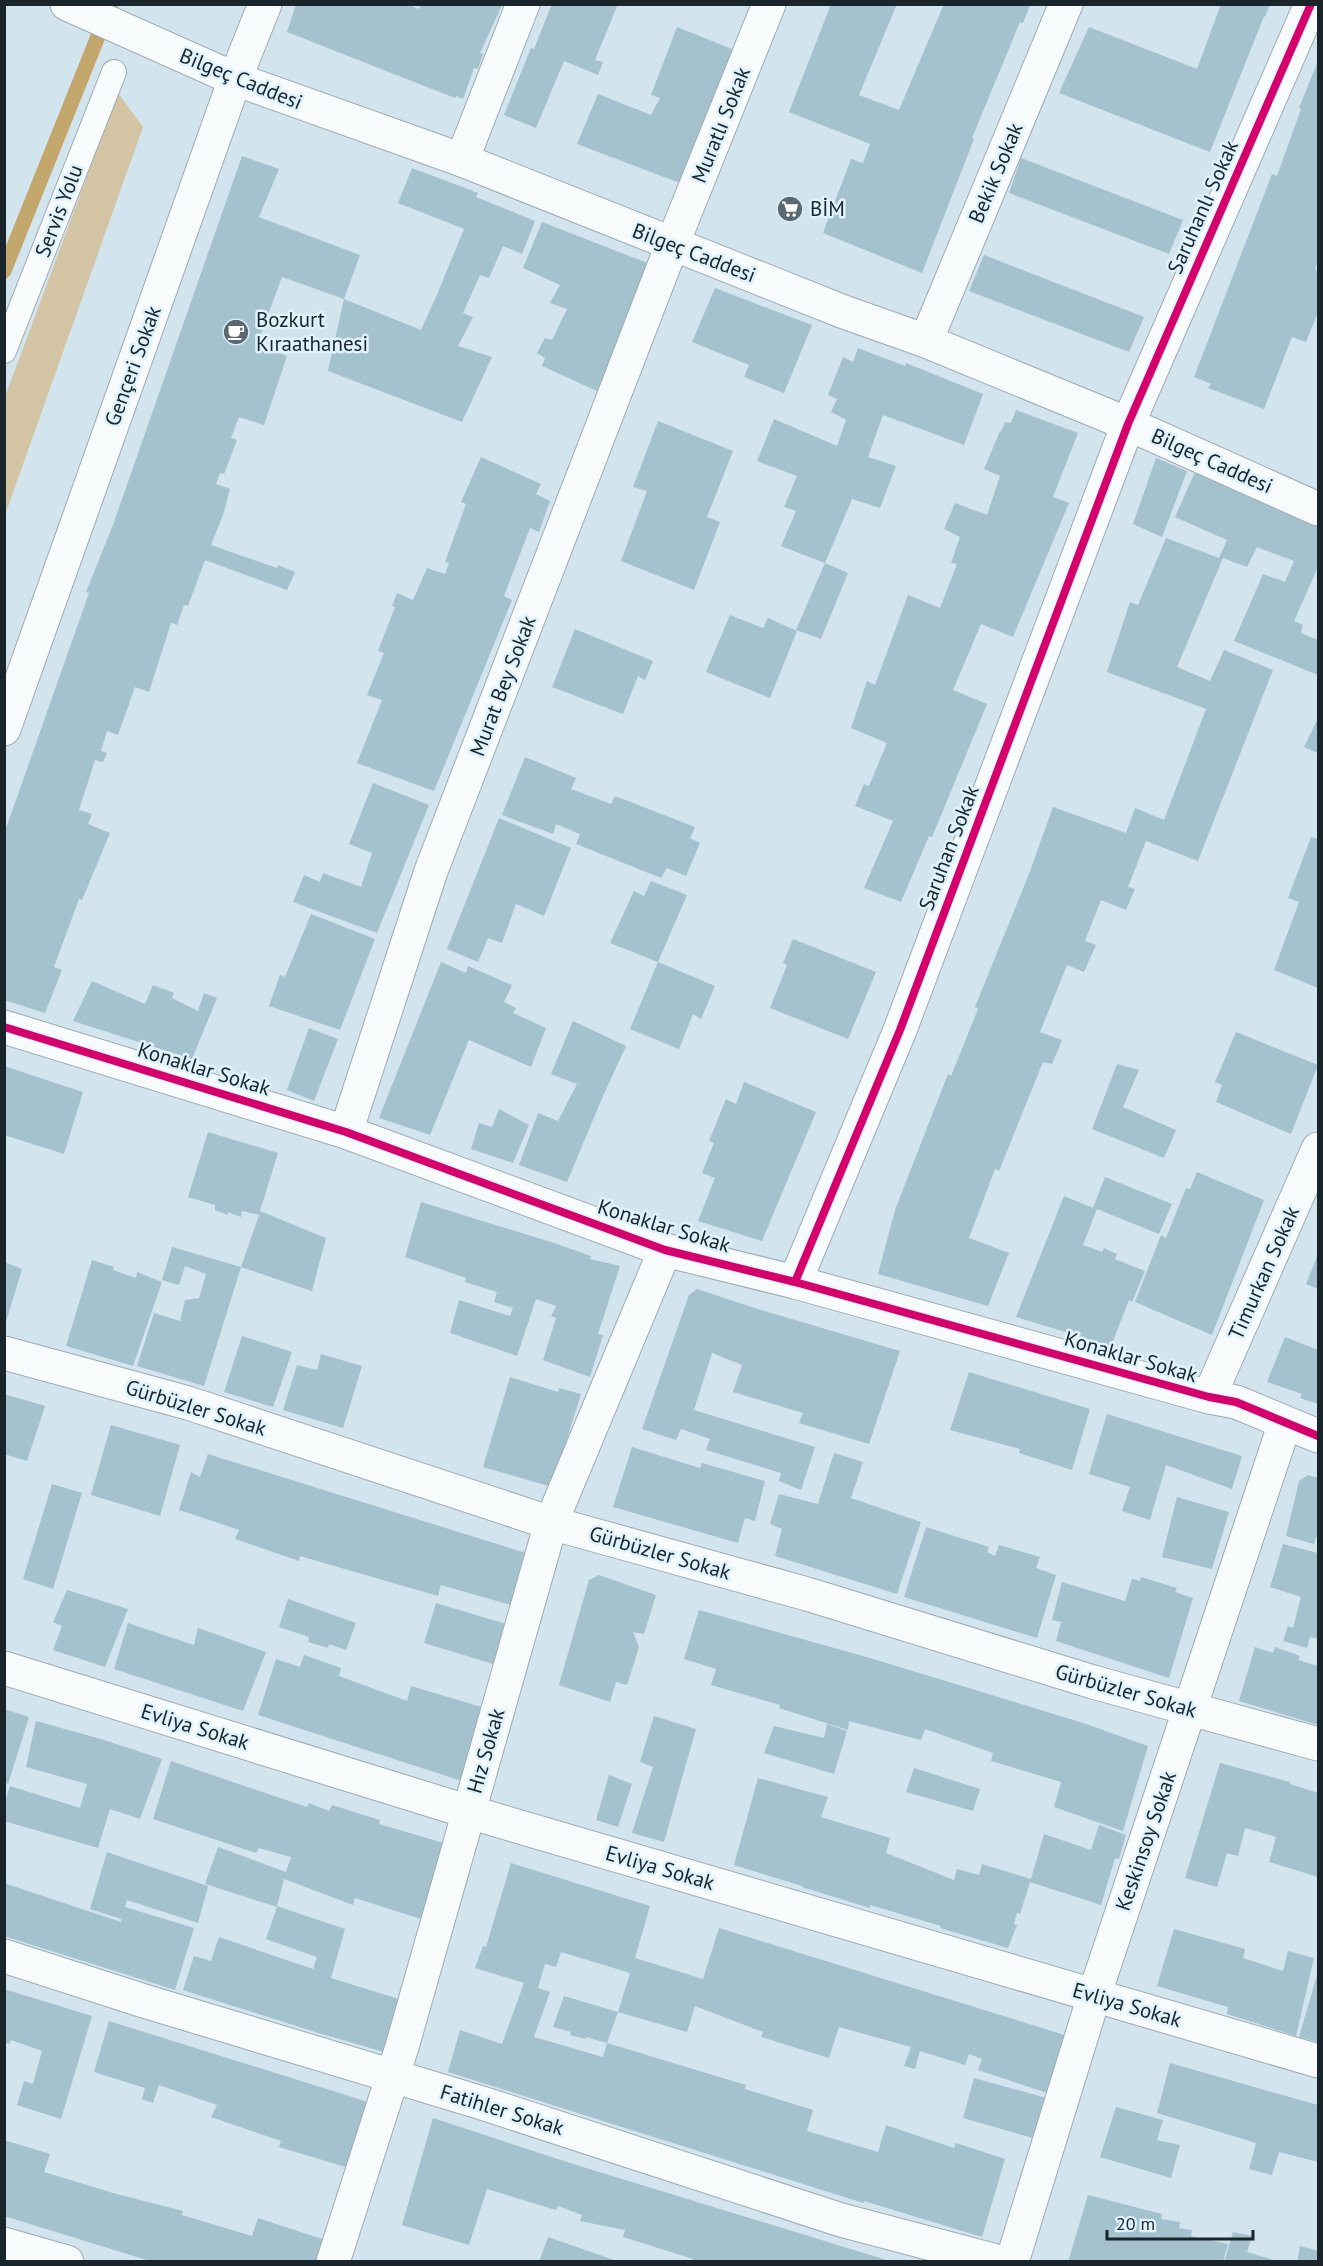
<svg xmlns="http://www.w3.org/2000/svg" width="1323" height="2266" font-family="'PT Sans',sans-serif">
  <style>
    .green { fill: #d3c4a3 }
    .lines { fill: none; stroke-linecap: round; stroke-linejoin: round }
    .stream { stroke: #c3a66c; stroke-width: 15 }
    .building { fill: #a4c1ce }
    .service-casing { stroke: #9eabb2; stroke-width: 26 }
    .minor-casing { stroke: #9eabb2; stroke-width: 35 }
    .tertiary-casing { stroke: #9eabb2; stroke-width: 35 }
    .service { stroke: #f8fbfc; stroke-width: 24 }
    .minor { stroke: #f8fbfc; stroke-width: 33 }
    .tertiary { stroke: #f8fbfc; stroke-width: 33 }
    .cycleway-casing { stroke: #dff3fc; stroke-width: 11 }
    .cycleway { stroke: #d6006c; stroke-width: 8 }
    .labels { text-anchor: middle; stroke-width: 5; stroke-linejoin: round; paint-order: stroke }
    .street-label { font-size: 21px; fill: #19252b; stroke: #dff3fc }
    .poi-label { font-size: 21px; fill: #19252b; stroke: #dff3fc; text-anchor: start }
  </style>
  <rect width="100%" height="100%" fill="#d2e4ed"/>
  <polygon class="green" points="118,93 143,127 5,515 5,397"/>
  <g class="lines">
    <polyline class="stream" points="4,271 111,4"/>
  </g>
  <g class="building">
    <polygon points="296,4 406,4 419,9 421,5 502,5 480,53 483,54 478,69 474,68 463,99 456,96 455,98 287,32"/>
    <polygon points="552,4 618,4 595,60 603,62 598,75 564,61 536,128 504,115 531,48 534,49"/>
    <polygon points="831,4 897,4 859,95 899,110 944,4 1030,5 1023,23 1020,22 972,138 974,139 922,273 823,233 851,159 863,163 870,144 789,112"/>
    <polygon points="1221,4 1270,4 1265,17 1264,16 1210,152 1059,93 1089,27 1197,69"/>
    <polygon points="677,27 737,51 685,185 577,144 598,94 651,115 660,98 651,95"/>
    <polygon points="1318,61 1318,260 1315,270 1318,271 1318,312 1306,342 1292,337 1264,409 1208,388 1211,384 1194,377 1272,174 1277,176 1301,109 1299,108"/>
    <polygon points="242,156 279,169 259,217 360,255 344,299 282,277 257,345 287,356 264,425 239,417 231,438 237,440 224,474 220,473 216,484 230,489 224,512 211,545 277,568 278,565 295,572 287,590 205,560 188,606 184,605 177,625 171,623 149,692 135,687 118,735 107,731 101,751 107,753 103,762 95,760 79,810 92,814 88,824 110,833 82,900 79,899 54,967 62,970 45,1013 4,1000 4,834 89,593 86,592 113,525"/>
    <polygon points="1021,158 1183,220 1169,254 1009,193"/>
    <polygon points="412,168 478,193 476,197 535,221 522,254 503,246 489,278 480,275 463,313 473,317 458,346 492,357 462,422 328,371 344,299 421,330 436,297 464,229 398,203"/>
    <polygon points="542,222 650,264 597,391 542,366 545,358 537,353 545,338 552,340 567,309 550,303 560,285 523,268"/>
    <polygon points="984,255 1144,317 1129,352 969,291"/>
    <polygon points="715,288 812,325 784,393 744,377 749,365 692,342"/>
    <polygon points="858,348 905,366 906,363 983,394 964,445 883,415 868,457 896,466 880,508 852,499 825,563 848,573 821,639 796,630 825,563 781,546 796,511 784,507 797,476 757,461 774,419 837,446 846,420 831,412 837,399 828,395 843,357 853,362"/>
    <polygon points="1016,410 1078,433 1053,497 1069,503 1013,637 981,624 953,690 987,704 932,837 929,836 901,902 864,888 893,821 855,806 864,784 869,786 887,743 851,728 867,681 875,685 908,595 940,608 957,564 951,563 960,537 944,529 955,503 987,515 1000,476 984,469 1000,431 1001,432 1005,422 1011,423"/>
    <polygon points="658,421 733,451 707,517 720,522 694,590 621,561 647,491 633,487"/>
    <polygon points="481,457 541,484 536,494 550,501 539,532 530,528 504,596 512,600 434,791 357,763 382,700 367,695 384,653 378,651 395,607 392,606 397,593 413,600 427,568 445,574 449,563 445,562 466,504 461,502"/>
    <polygon points="1156,458 1187,471 1162,537 1133,524"/>
    <polygon points="1195,472 1318,524 1318,567 1294,621 1303,625 1301,633 1318,640 1318,675 1234,641 1263,574 1285,582 1294,561 1257,547 1247,567 1223,558 1177,667 1210,681 1224,650 1273,670 1198,861 1146,841 1128,887 1135,889 1126,910 1101,900 1085,941 1096,945 1084,972 1067,965 1040,1032 1062,1040 1052,1064 1043,1062 999,1171 995,1169 969,1238 1009,1253 988,1306 878,1274 895,1210 948,1074 951,1076 978,1009 975,1007 1029,874 1053,807 1126,833 1135,808 1164,820 1206,709 1107,672 1130,602 1138,605 1166,538 1219,558 1227,540 1175,517"/>
    <polygon points="730,615 763,628 768,618 797,631 770,698 706,672"/>
    <polygon points="575,629 653,661 645,680 638,676 623,714 552,687"/>
    <polygon points="1318,718 1318,753 1304,747"/>
    <polygon points="525,757 576,778 571,789 611,804 615,796 695,827 690,838 700,843 686,876 667,868 661,878 576,844 580,834 556,824 553,834 502,815"/>
    <polygon points="373,783 429,805 377,933 293,902 304,875 320,882 323,873 361,887 372,853 349,844"/>
    <polygon points="499,818 571,848 544,916 516,904 502,943 488,938 478,962 447,949"/>
    <polygon points="1311,837 1318,839 1318,988 1274,970 1299,902 1288,898"/>
    <polygon points="651,881 687,895 658,962 715,986 701,1019 693,1014 679,1049 630,1029 658,962 610,943 634,891 644,896"/>
    <polygon points="311,914 375,939 340,1030 269,1006 280,975 285,977"/>
    <polygon points="793,939 876,972 848,1039 770,1008 787,965 783,963"/>
    <polygon points="441,962 466,973 468,966 512,985 504,1002 516,1008 513,1013 546,1028 531,1067 469,1040 430,1135 379,1118"/>
    <polygon points="92,981 145,1004 153,985 174,993 172,998 198,1011 204,993 217,998 192,1059 73,1021"/>
    <polygon points="573,1021 626,1046 603,1096 567,1182 519,1165 538,1113 558,1121 577,1084 551,1074"/>
    <polygon points="309,1028 338,1039 314,1101 287,1090"/>
    <polygon points="1236,1032 1318,1065 1291,1134 1216,1102 1222,1085 1215,1082"/>
    <polygon points="1117,1064 1139,1070 1123,1107 1176,1130 1164,1158 1092,1129"/>
    <polygon points="4,1066 83,1092 64,1154 4,1135"/>
    <polygon points="744,1082 816,1112 762,1241 698,1221 715,1178 702,1173 714,1143 709,1141 726,1099 736,1104"/>
    <polygon points="499,1109 529,1125 513,1163 471,1149 479,1123 492,1127"/>
    <polygon points="208,1132 278,1153 260,1211 326,1238 312,1291 241,1267 259,1215 242,1211 241,1217 228,1212 228,1215 215,1210 215,1205 188,1197"/>
    <polygon points="1197,1172 1264,1200 1212,1335 1135,1302 1161,1235 1166,1238 1186,1188 1190,1189"/>
    <polygon points="1105,1177 1172,1204 1159,1234 1097,1209 1083,1245 1102,1252 1104,1248 1117,1254 1115,1259 1145,1271 1132,1302 1129,1300 1111,1346 1016,1317 1064,1196 1093,1208"/>
    <polygon points="421,1202 554,1243 591,1256 590,1259 620,1266 598,1334 603,1335 590,1377 543,1360 556,1318 551,1316 556,1306 536,1299 517,1356 450,1333 459,1300 510,1316 513,1308 494,1302 497,1292 465,1282 466,1278 405,1257"/>
    <polygon points="172,1247 241,1267 204,1386 137,1366 154,1313 180,1321 185,1300 199,1298 206,1274 185,1266 179,1285 162,1280"/>
    <polygon points="1318,1254 1318,1289 1306,1284"/>
    <polygon points="92,1260 114,1267 113,1270 136,1278 137,1272 162,1282 133,1366 66,1346"/>
    <polygon points="4,1262 22,1269 5,1325 4,1325"/>
    <polygon points="697,1289 761,1310 900,1351 869,1444 799,1423 803,1413 733,1392 742,1365 712,1353 694,1410 815,1447 801,1490 779,1481 781,1473 706,1450 710,1439 681,1429 676,1440 642,1429 689,1295"/>
    <polygon points="242,1336 292,1352 273,1407 224,1392"/>
    <polygon points="1285,1337 1318,1350 1318,1404 1300,1398 1302,1394 1267,1382"/>
    <polygon points="321,1354 362,1366 343,1428 283,1410 297,1365 317,1370"/>
    <polygon points="969,1372 1090,1409 1072,1470 1019,1453 1020,1449 950,1430"/>
    <polygon points="510,1377 558,1392 559,1388 581,1394 552,1487 483,1467"/>
    <polygon points="4,1394 45,1406 27,1461 4,1454"/>
    <polygon points="1107,1414 1242,1456 1232,1489 1166,1465 1150,1520 1122,1511 1130,1487 1089,1474"/>
    <polygon points="111,1425 180,1445 160,1516 91,1495"/>
    <polygon points="632,1447 700,1468 702,1463 765,1481 755,1521 745,1518 738,1543 613,1507"/>
    <polygon points="834,1453 863,1462 851,1498 921,1522 897,1594 775,1556 782,1529 770,1524 779,1494 818,1504"/>
    <polygon points="208,1454 526,1553 511,1605 441,1585 438,1596 300,1556 299,1561 235,1539 239,1530 179,1510 191,1472 200,1477"/>
    <polygon points="1308,1475 1318,1478 1318,1538 1316,1537 1314,1544 1286,1536 1299,1481"/>
    <polygon points="52,1484 82,1493 53,1589 23,1579"/>
    <polygon points="1177,1497 1229,1512 1212,1569 1162,1557"/>
    <polygon points="926,1527 989,1547 987,1552 995,1556 999,1545 1040,1557 1036,1568 1056,1575 1037,1638 904,1597"/>
    <polygon points="1283,1544 1318,1553 1318,1639 1310,1637 1307,1648 1283,1641 1288,1626 1293,1628 1301,1597 1270,1587"/>
    <polygon points="599,1575 656,1595 644,1634 633,1632 639,1647 627,1685 616,1682 610,1702 559,1685 589,1580"/>
    <polygon points="1141,1577 1177,1588 1175,1592 1193,1598 1169,1678 1056,1641 1061,1622 1052,1620 1062,1582 1125,1601 1132,1579 1140,1581"/>
    <polygon points="67,1590 128,1609 105,1667 53,1650 62,1626 53,1622"/>
    <polygon points="288,1599 356,1623 346,1650 329,1644 328,1648 308,1642 309,1637 279,1627"/>
    <polygon points="436,1603 506,1624 493,1664 424,1643"/>
    <polygon points="699,1610 870,1658 1080,1722 1148,1746 1123,1831 1054,1807 1061,1782 991,1761 993,1753 925,1729 921,1740 849,1721 848,1730 779,1708 780,1705 711,1685 716,1669 684,1659"/>
    <polygon points="128,1623 194,1645 198,1628 266,1652 243,1711 114,1669"/>
    <polygon points="1255,1647 1273,1653 1275,1647 1300,1656 1298,1660 1318,1666 1318,1725 1239,1701"/>
    <polygon points="304,1655 341,1668 339,1676 407,1701 411,1686 485,1708 462,1781 258,1715 276,1659 300,1667"/>
    <polygon points="4,1709 29,1717 8,1784 4,1782"/>
    <polygon points="654,1716 696,1729 664,1842 632,1833 653,1767 640,1762"/>
    <polygon points="36,1721 101,1739 162,1759 140,1819 110,1809 98,1848 4,1821 4,1805 10,1786 80,1808 87,1784 26,1767"/>
    <polygon points="827,1724 847,1731 834,1774 764,1753 774,1726 824,1738"/>
    <polygon points="171,1761 307,1807 309,1803 329,1811 332,1805 380,1820 379,1824 447,1844 424,1920 355,1898 353,1905 284,1879 277,1906 345,1929 331,1978 402,2000 384,2052 315,2032 183,1990 194,1956 211,1961 219,1937 313,1969 317,1957 266,1939 277,1907 205,1884 218,1847 286,1872 291,1857 259,1848 256,1853 153,1819"/>
    <polygon points="1220,1763 1290,1782 1290,1784 1318,1793 1318,1877 1269,1862 1276,1837 1245,1828 1238,1856 1227,1853 1217,1887 1185,1878"/>
    <polygon points="914,1768 980,1789 973,1811 906,1792"/>
    <polygon points="609,1775 632,1784 618,1827 596,1820"/>
    <polygon points="758,1778 828,1797 821,1817 890,1838 886,1853 954,1880 957,1869 979,1875 982,1864 1031,1879 1044,1834 1091,1850 1099,1825 1126,1835 1119,1859 1115,1858 1101,1905 1030,1882 1020,1914 1017,1913 1014,1924 1017,1925 1008,1948 940,1928 941,1926 870,1905 870,1908 802,1887 806,1874 802,1886 734,1865"/>
    <polygon points="107,1852 208,1886 198,1923 127,1900 125,1907 194,1928 175,1990 4,1936 4,1883 121,1922 121,1919 90,1909"/>
    <polygon points="511,1863 650,1906 635,1958 703,1979 719,1928 1068,2036 1050,2094 978,2070 982,2059 969,2054 965,2065 920,2051 915,2069 904,2066 911,2047 839,2027 829,2058 761,2037 763,2032 695,2006 687,2032 618,2012 630,1973 561,1952 556,1967 545,1964 538,1988 550,1992 534,2037 603,2057 607,2043 746,2085 745,2089 813,2110 807,2131 878,2152 886,2125 954,2148 956,2143 1005,2159 982,2237 864,2201 863,2203 448,2072 460,2030 502,2044 524,1983 475,1968 483,1946 486,1947"/>
    <polygon points="1174,1929 1245,1949 1243,1958 1283,1971 1288,1951 1314,1958 1296,2036 1227,2014 1228,2007 1157,1986"/>
    <polygon points="1318,1972 1318,2042 1299,2037"/>
    <polygon points="4,1989 92,2016 61,2119 17,2105 24,2081 33,2084 42,2051 11,2040 9,2044 4,2042"/>
    <polygon points="564,1996 618,2012 607,2043 586,2037 585,2039 570,2035 571,2032 553,2027"/>
    <polygon points="109,2021 368,2102 349,2168 279,2147 281,2141 211,2117 217,2105 159,2085 153,2103 142,2099 145,2088 94,2072"/>
    <polygon points="1170,2063 1318,2105 1318,2162 1279,2152 1272,2175 1249,2169 1256,2143 1157,2113"/>
    <polygon points="974,2078 1050,2099 1036,2139 963,2118"/>
    <polygon points="1116,2107 1163,2120 1157,2140 1180,2145 1171,2178 1100,2157"/>
    <polygon points="433,2118 570,2163 893,2262 692,2262 693,2259 623,2237 625,2230 580,2221 582,2215 558,2206 556,2210 487,2189 469,2245 402,2225"/>
    <polygon points="4,2140 50,2154 44,2172 113,2193 183,2211 182,2215 252,2236 258,2218 325,2240 319,2262 153,2262 4,2216"/>
    <polygon points="1088,2195 1162,2214 1161,2219 1180,2222 1179,2228 1192,2230 1191,2236 1228,2244 1223,2262 1068,2262"/>
    <polygon points="1233,2232 1252,2236 1247,2252 1280,2262 1224,2262"/>
    <polygon points="548,2237 617,2261 617,2262 539,2262"/>
    <polygon points="1300,2246 1318,2251 1318,2262 1297,2262"/>
  </g>
  <g class="lines">
    <g class="service-casing">
      <polyline id="service" points="4,351 114,72"/>
    </g>
    <g class="minor-casing">
      <g id="minor">
        <polyline points="462,160 523,4"/>
        <polyline points="926,341 1066,4"/>
        <polyline points="4,1027 346,1132 665,1250 795,1282 1209,1397 1236,1402 1318,1436"/>
        <polyline points="346,1132 431,871 672,245 769,4"/>
        <polyline points="795,1282 900,1030 1128,424 1311,4"/>
        <polyline points="4,1353 188,1403 551,1523 807,1594 1093,1682 1318,1744"/>
        <polyline points="1209,1397 1318,1149"/>
        <polyline points="4,1668 469,1812 1318,2061"/>
        <polyline points="4,1956 144,2001 482,2103 841,2220 1000,2262"/>
        <polyline points="4,2244 67,2262"/>
        <polyline points="333,2262 402,2047 551,1523 665,1250"/>
        <polyline points="1012,2262 1094,1996 1285,1423"/>
      </g>
    </g>
    <g class="tertiary-casing">
      <g id="tertiary">
        <polyline points="67,4 235,79 462,160 844,312 926,341 1128,424 1318,509"/>
        <polyline points="4,729 235,79 265,4"/>
      </g>
    </g>
    <use href="#service" class="service"/>
    <use href="#minor" class="minor"/>
    <use href="#tertiary" class="tertiary"/>
    <g class="cycleway-casing">
      <g id="cycleway">
        <polyline points="4,1027 346,1132 665,1250 795,1282 1209,1397 1236,1402 1318,1436"/>
        <polyline points="795,1282 900,1030 1128,424 1311,4"/>
      </g>
    </g>
    <use href="#cycleway" class="cycleway"/>
  </g>
  <defs>
    <g id="supermarket-disc" transform="scale(1.35)"><circle r="9.5" fill="#5a686f" stroke="#dff3fc"/><path d="M-6-5.5h2.5l.6 2H6L4.5 2H-2.5L-4.4-4H-6ZM-1.5 3.2a1.3 1.3 0 1 0 .1 0ZM3 3.2a1.3 1.3 0 1 0 .1 0Z" fill="#fff"/></g>
    <g id="cafe-disc" transform="scale(1.35)"><circle r="9.5" fill="#5a686f" stroke="#dff3fc"/><path d="M-5.5-4.5H6V0H3Q3 3.5 0 3.5H-2.5Q-5.5 3.5-5.5 0ZM3-3.2v2h1.7v-2ZM-6 4.5H4V6H-6Z" fill="#fff"/></g>
  </defs>
  <g fill-rule="evenodd">
    <use href="#supermarket-disc" x="790" y="209"/>
    <use href="#cafe-disc" x="236" y="332"/>
  </g>
  <g class="labels">
    <g class="street-label">
      <text transform="translate(241 79) rotate(22)" y="7">Bilgeç Caddesi</text>
      <text transform="translate(721 125) rotate(-68)" y="7">Muratlı Sokak</text>
      <text transform="translate(996 173) rotate(-67)" y="7">Bekik Sokak</text>
      <text transform="translate(1203 207) rotate(-66)" y="7">Saruhanlı Sokak</text>
      <text transform="translate(59 211) rotate(-69)" y="7">Servis Yolu</text>
      <text transform="translate(694 253) rotate(21)" y="7">Bilgeç Caddesi</text>
      <text transform="translate(133 366) rotate(-70)" y="7">Gençeri Sokak</text>
      <text transform="translate(1212 461) rotate(24)" y="7">Bilgeç Caddesi</text>
      <text transform="translate(503 686) rotate(-69)" y="7">Murat Bey Sokak</text>
      <text transform="translate(949 848) rotate(-69)" y="7">Saruhan Sokak</text>
      <text transform="translate(204 1069) rotate(17)" y="7">Konaklar Sokak</text>
      <text transform="translate(664 1226) rotate(17)" y="7">Konaklar Sokak</text>
      <text transform="translate(1264 1273) rotate(-66)" y="7">Timurkan Sokak</text>
      <text transform="translate(1131 1357) rotate(16)" y="7">Konaklar Sokak</text>
      <text transform="translate(196 1408) rotate(17)" y="7">Gürbüzler Sokak</text>
      <text transform="translate(660 1553) rotate(16)" y="7">Gürbüzler Sokak</text>
      <text transform="translate(1126 1691) rotate(16)" y="7">Gürbüzler Sokak</text>
      <text transform="translate(195 1727) rotate(17)" y="7">Evliya Sokak</text>
      <text transform="translate(486 1751) rotate(-74)" y="7">Hız Sokak</text>
      <text transform="translate(1146 1841) rotate(-71)" y="7">Keskinsoy Sokak</text>
      <text transform="translate(660 1868) rotate(16)" y="7">Evliya Sokak</text>
      <text transform="translate(1127 2005) rotate(16)" y="7">Evliya Sokak</text>
      <text transform="translate(502 2110) rotate(17)" y="7">Fatihler Sokak</text>
    </g>
    <g class="poi-label">
      <text x="810" y="216">BİM</text>
      <text x="256" y="327">Bozkurt<tspan x="256" dy="24">Kıraathanesi</tspan></text>
    </g>
  </g>
  <rect width="1323" height="2266" fill="none" stroke="#19252b" stroke-width="12"/>
  <path d="M1107 2230v9h146v-9" fill="none" stroke="#19252b" stroke-width="3"/>
  <text x="1116" y="2230" font-size="18" fill="#19252b" stroke="#dff3fc" stroke-width="4.5" paint-order="stroke">20 m</text>
</svg>
